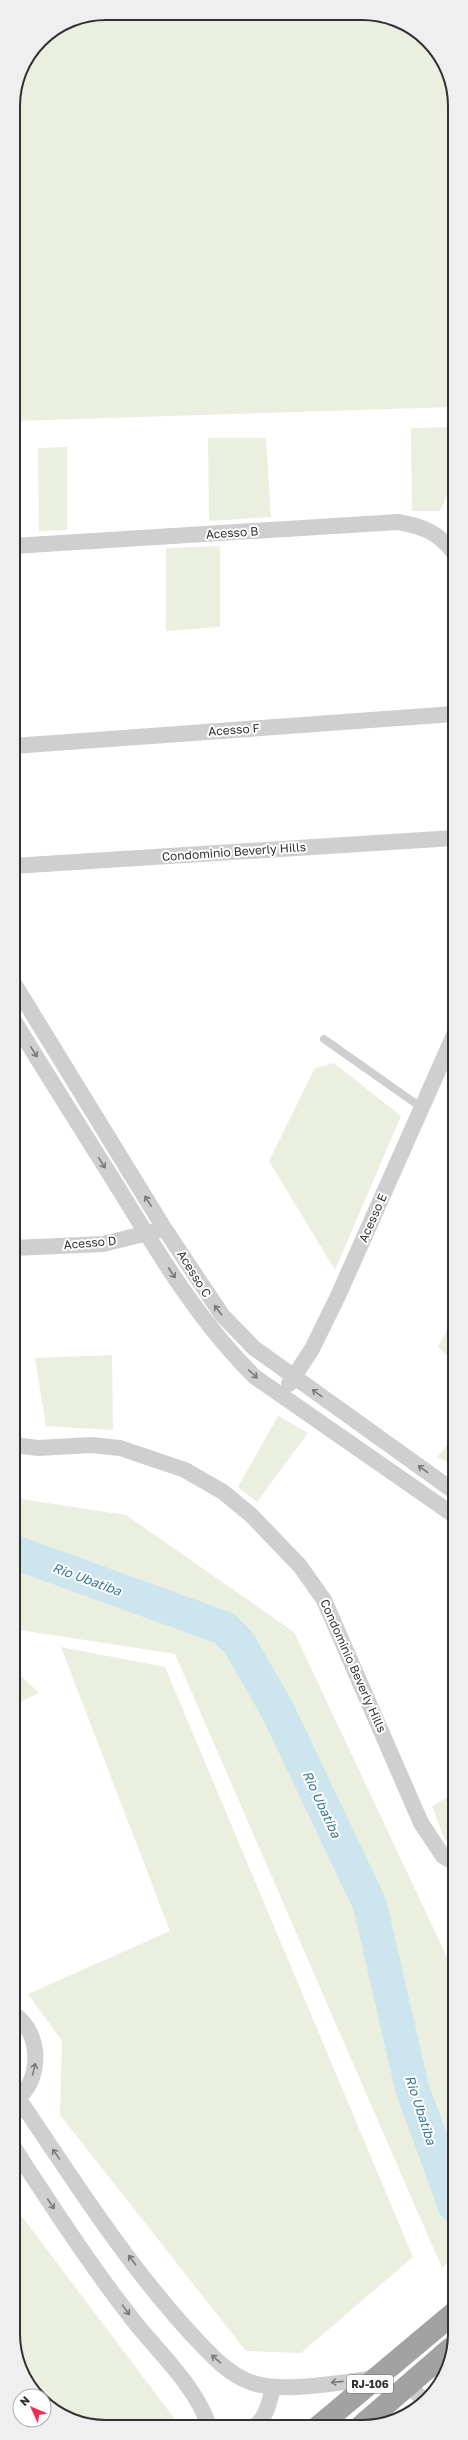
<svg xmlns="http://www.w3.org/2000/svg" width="468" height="2440" font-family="'Golos Text',sans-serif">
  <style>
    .green { fill: #eaefe0 }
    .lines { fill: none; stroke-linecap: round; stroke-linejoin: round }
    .river { stroke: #cce5ef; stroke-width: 34 }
    .service { stroke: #cfcfcf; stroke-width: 8 }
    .minor { stroke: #cfcfcf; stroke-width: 16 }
    .trunk { stroke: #a2a2a2; stroke-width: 22 }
    .oneway { stroke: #797979 }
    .labels { text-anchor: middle; stroke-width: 4; stroke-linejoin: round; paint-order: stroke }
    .shield { fill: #fff; stroke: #707070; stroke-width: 1 }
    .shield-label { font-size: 11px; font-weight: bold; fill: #323232 }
    .street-label { font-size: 12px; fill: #323232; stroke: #fff }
    .water-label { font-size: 13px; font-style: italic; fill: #387a93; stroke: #fff }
    .rim { fill: none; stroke: #323232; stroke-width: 2 }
  </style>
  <rect width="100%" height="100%" fill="#fff"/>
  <g class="green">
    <polygon points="106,13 381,15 432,44 454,94 454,407 13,421 13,100 20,70 40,40 70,20"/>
    <polygon points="454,427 454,478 440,511 412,511 411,428"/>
    <polygon points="208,438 266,438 271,517 209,521"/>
    <polygon points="67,447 67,530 39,531 38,448"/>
    <polygon points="220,546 220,627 166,631 166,548"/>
    <polygon points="334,1063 401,1116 335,1270 269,1161 315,1068"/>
    <polygon points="455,1315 455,1363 438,1347"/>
    <polygon points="112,1355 113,1430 46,1426 35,1358"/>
    <polygon points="278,1416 308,1433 257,1502 238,1487"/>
    <polygon points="455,1436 455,1465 437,1457"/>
    <polygon points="14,1498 126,1515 294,1632 455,1974 455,2255 442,2268 175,1654 14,1629"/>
    <polygon points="61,1647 165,1667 413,2257 301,2353 246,2351 60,2115 62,2041 28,1994 170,1931"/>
    <polygon points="14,1669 39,1693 14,1705"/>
    <polygon points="455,1793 455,1844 445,1840 432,1806"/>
    <polygon points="14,2206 180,2426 87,2425 44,2400 44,2396 36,2396 14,2346"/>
  </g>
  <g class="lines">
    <polyline class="river" points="14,1552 224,1628 239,1643 278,1711 370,1905 412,2088 455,2206"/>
    <polyline class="service" points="324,1039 422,1108"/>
    <g class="minor">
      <path d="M13,546L398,522C423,526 439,533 454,553"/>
      <polyline points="13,746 454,714"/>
      <polyline points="13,866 454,838"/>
      <polyline points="13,982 164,1228 222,1315 254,1348 455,1492"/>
      <path d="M13,1019C49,1078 86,1136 122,1194C161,1258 201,1324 255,1377L455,1516"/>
      <polyline points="13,1248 103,1244 156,1231"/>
      <polyline points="289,1384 312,1349 338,1296 454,1035"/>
      <polyline points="14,1445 38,1448 91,1445 120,1448 185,1470 223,1492 251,1515 300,1566 324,1600 421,1823 443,1856 455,1863"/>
      <path d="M14,2014C42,2033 43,2082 14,2101"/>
      <path d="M18,2098C73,2179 127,2265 194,2337C210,2354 228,2374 250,2382C282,2394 341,2382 376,2378"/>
      <path d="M14,2148C52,2206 90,2265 133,2320C159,2353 195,2385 209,2426"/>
      <polyline points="409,2386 425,2401"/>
      <path d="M255,2426C267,2417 269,2402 273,2388"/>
    </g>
    <g class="trunk">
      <polyline points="319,2426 455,2312"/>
      <polyline points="361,2426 451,2348"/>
    </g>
  </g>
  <defs><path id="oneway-shaft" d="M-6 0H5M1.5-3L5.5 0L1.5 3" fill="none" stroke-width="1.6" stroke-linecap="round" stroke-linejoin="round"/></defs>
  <g class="oneway">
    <use href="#oneway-shaft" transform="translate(34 1052) rotate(58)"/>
    <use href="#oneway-shaft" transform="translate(102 1163) rotate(58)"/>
    <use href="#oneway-shaft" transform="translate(148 1201) rotate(-122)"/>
    <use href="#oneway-shaft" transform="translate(172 1273) rotate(56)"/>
    <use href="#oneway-shaft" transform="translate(218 1310) rotate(-128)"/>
    <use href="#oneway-shaft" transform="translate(253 1374) rotate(42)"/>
    <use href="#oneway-shaft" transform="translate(317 1393) rotate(-144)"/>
    <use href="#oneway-shaft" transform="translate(423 1469) rotate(-144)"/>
    <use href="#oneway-shaft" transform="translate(34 2069) rotate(-77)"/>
    <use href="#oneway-shaft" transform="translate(56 2154) rotate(-125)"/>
    <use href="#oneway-shaft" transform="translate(51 2204) rotate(56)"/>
    <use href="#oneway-shaft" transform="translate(132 2260) rotate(-127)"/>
    <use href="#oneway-shaft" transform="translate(126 2310) rotate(54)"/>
    <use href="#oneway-shaft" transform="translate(216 2359) rotate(-139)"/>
    <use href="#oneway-shaft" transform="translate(337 2382) rotate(174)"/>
  </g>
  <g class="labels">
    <rect class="shield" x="347" y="2375" width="46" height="18" rx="3"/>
    <g class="shield-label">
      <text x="370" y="2388">RJ-106</text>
    </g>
    <g class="street-label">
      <text transform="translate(232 533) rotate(-4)" y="4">Acesso B</text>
      <text transform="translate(234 730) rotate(-4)" y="4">Acesso F</text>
      <text transform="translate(234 852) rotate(-4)" y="4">Condominio Beverly Hills</text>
      <text transform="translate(373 1218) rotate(-66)" y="4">Acesso E</text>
      <text transform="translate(90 1243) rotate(-5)" y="4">Acesso D</text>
      <text transform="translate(194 1274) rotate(58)" y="4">Acesso C</text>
      <text transform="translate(353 1666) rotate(66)" y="4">Condominio Beverly Hills</text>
    </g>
    <g class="water-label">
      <text transform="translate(87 1579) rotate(20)" y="5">Rio Ubatiba</text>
      <text transform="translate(322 1804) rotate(65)" y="5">Rio Ubatiba</text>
      <text transform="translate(421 2110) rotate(72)" y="5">Rio Ubatiba</text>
    </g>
  </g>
  <path d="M0 0H468V2440H0ZM106 20H362A86 86 0 0 1 448 106V2334A86 86 0 0 1 362 2420H106A86 86 0 0 1 20 2334V106A86 86 0 0 1 106 20Z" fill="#efefef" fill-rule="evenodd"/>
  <path class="rim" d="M106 20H362A86 86 0 0 1 448 106V2334A86 86 0 0 1 362 2420H106A86 86 0 0 1 20 2334V106A86 86 0 0 1 106 20Z"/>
  <g transform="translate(32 2408) rotate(314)"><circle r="19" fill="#ffffff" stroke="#adadad"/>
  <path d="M0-3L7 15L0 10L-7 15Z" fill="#ef2f51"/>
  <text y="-6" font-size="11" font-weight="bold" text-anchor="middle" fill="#323232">N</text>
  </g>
</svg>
